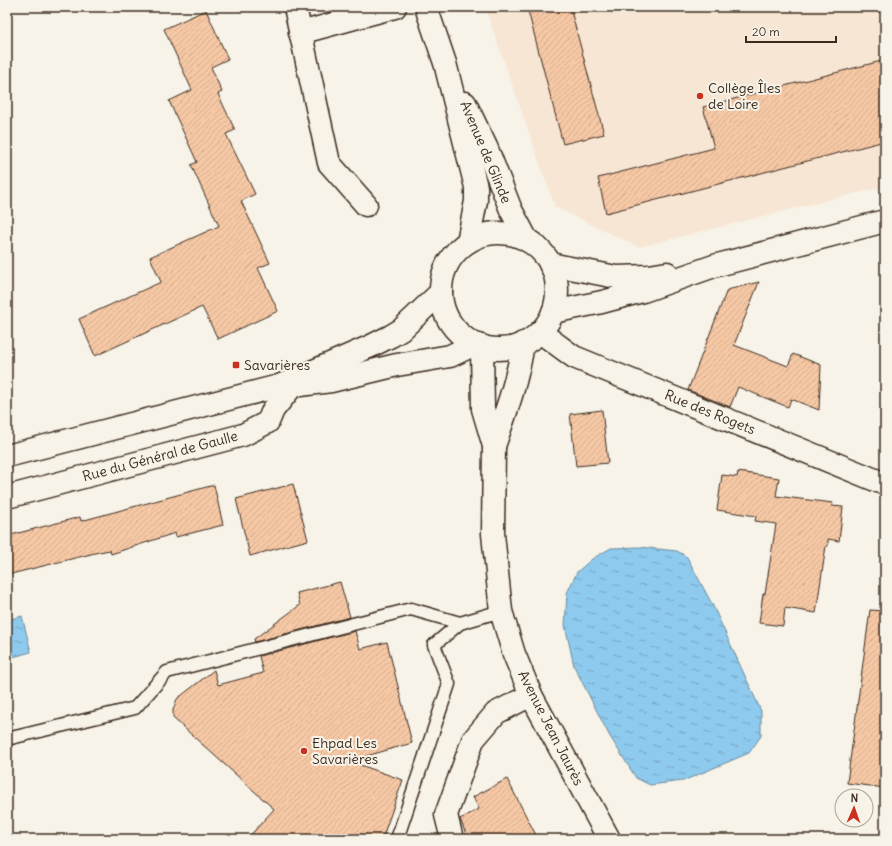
<svg xmlns="http://www.w3.org/2000/svg" width="892" height="846" font-family="Delius,sans-serif">
  <style>
    .built { fill: #f7e6d4 }
    .water { fill: url(#water-ripples); stroke: #6d8a9b }
    .building { fill: url(#building-hatch); stroke: #3b2a1e }
    .lines { fill: none; stroke-linecap: round; stroke-linejoin: round }
    .lane-casing { stroke: #3b2a1e; stroke-width: 15 }
    .street-casing { stroke: #3b2a1e; stroke-width: 25 }
    .secondary-casing { stroke: #3b2a1e; stroke-width: 25 }
    .lane { stroke: #f7f3e8; stroke-width: 12 }
    .street { stroke: #f7f3e8; stroke-width: 22 }
    .secondary { stroke: #f7f3e8; stroke-width: 22 }
    .poi-dot { fill: #c8321e; stroke: #f7f3e8; stroke-width: 1.5 }
    .labels { text-anchor: middle; stroke-width: 4; stroke-linejoin: round; paint-order: stroke }
    .poi-label { font-size: 14px; fill: #3b2a1e; stroke: #f7f3e8; text-anchor: start }
    .street-label { font-size: 14px; fill: #3b2a1e; stroke: #f7f3e8 }
  </style>
  <defs>
    <pattern id="water-ripples" width="26" height="14" patternUnits="userSpaceOnUse"><rect width="26" height="14" fill="#8ecaee"/><path d="M2 4q2-2 4 0t4 0M15 11q2-2 4 0t4 0" fill="none" stroke="#75a4c0"/></pattern>
    <pattern id="building-hatch" width="6" height="6" patternUnits="userSpaceOnUse"><rect width="6" height="6" fill="#f6c8a5"/><path d="M-1 1l2-2M0 6l6-6M5 7l2-2" fill="none" stroke="#d4ac8e"/></pattern>
  </defs>
  <rect width="100%" height="100%" fill="#f7f3e8"/>
  <filter id="ink" filterUnits="userSpaceOnUse"><feTurbulence type="fractalNoise" baseFrequency=".025" numOctaves="2"/><feDisplacementMap in="SourceGraphic" scale="8" xChannelSelector="R" yChannelSelector="G"/><feConvolveMatrix kernelMatrix="1 2 1 2 8 2 1 2 1" color-interpolation-filters="sRGB"/></filter>
  <g filter="url(#ink)">
    <polygon class="built" points="485,7 885,7 885,186 639,247 555,207"/>
    <g class="water">
      <polygon points="639,547 677,551 687,557 713,606 761,711 761,736 749,753 683,781 650,785 636,778 609,735 574,666 565,625 567,593 577,572 592,559 611,548"/>
      <polygon points="22,616 31,652 13,657 7,633 7,620"/>
    </g>
    <g class="building">
      <polygon points="527,7 570,7 604,134 563,144"/>
      <polygon points="206,10 228,59 211,67 222,92 218,94 235,130 226,134 255,194 241,201 270,263 258,268 278,311 218,339 202,307 95,356 79,319 161,282 150,257 219,226 191,165 197,162 169,101 192,90 164,29"/>
      <polygon points="885,60 885,141 606,213 598,178 714,148 703,107"/>
      <polygon points="759,282 734,345 788,366 793,354 821,365 819,410 791,399 788,407 738,387 730,407 688,390 727,290"/>
      <polygon points="602,410 608,463 576,466 570,414"/>
      <polygon points="738,472 779,478 776,496 833,503 832,506 843,507 839,541 828,539 828,546 826,546 816,613 785,608 783,626 759,623 763,594 765,594 776,524 755,521 756,516 717,510 722,475 737,477"/>
      <polygon points="293,484 308,540 250,556 236,499"/>
      <polygon points="214,485 223,525 176,537 175,533 111,554 110,550 99,552 7,575 7,536 80,517 81,521"/>
      <polygon points="340,582 350,617 255,642 254,639 300,605 297,593"/>
      <polygon points="870,610 885,611 885,788 847,783"/>
      <polygon points="355,631 360,649 387,642 412,743 349,761 403,780 382,839 247,839 274,809 173,718 173,710 177,699 214,670 218,685 263,673 259,656"/>
      <polygon points="507,779 538,839 468,839 460,819 479,809 473,797"/>
    </g>
    <g class="lines">
      <g class="lane-casing">
        <g id="lane">
          <polyline points="7,739 135,708 167,672 411,609 460,623"/>
          <polyline points="397,839 449,684 434,645 460,623 501,611"/>
        </g>
      </g>
      <g class="street-casing">
        <g id="street">
          <polyline points="295,7 329,163 366,205"/>
          <polyline points="426,7 445,63 476,187 476,201 468,242"/>
          <polyline points="300,33 395,7"/>
          <polyline points="465,103 487,149 511,210 527,240"/>
          <polyline points="540,332 574,357 885,484"/>
          <polyline points="482,346 483,409 494,446 493,534 501,611 514,654 531,695 609,839"/>
          <path d="M494,446C506,412 518,379 523,343"/>
          <polyline points="7,497 243,435 268,422 273,410 293,385"/>
          <polyline points="452,839 446,815 473,740 496,713 531,695"/>
        </g>
      </g>
      <g class="secondary-casing">
        <g id="secondary">
          <circle cx="499" cy="291" r="58"/>
          <polyline points="550,264 616,277 649,276 667,273"/>
          <polyline points="553,312 602,302 643,291 714,266 885,221"/>
          <polyline points="300,385 331,381 397,365 450,356 475,344"/>
          <polyline points="7,456 279,386 371,346 391,336 401,330 441,292"/>
        </g>
      </g>
      <use href="#lane" class="lane"/>
      <use href="#street" class="street"/>
      <use href="#secondary" class="secondary"/>
    </g>
  </g>
  <g class="poi-dot">
    <circle cx="700" cy="96" r="4"/>
    <rect x="232" y="361" width="8" height="8" rx="2"/>
    <circle cx="304" cy="751" r="4"/>
  </g>
  <g class="labels">
    <g class="poi-label">
      <text x="708" y="93">Collège Îles<tspan x="708" dy="16">de Loire</tspan></text>
      <text x="244" y="370">Savarières</text>
      <text x="312" y="748">Ehpad Les<tspan x="312" dy="16">Savarières</tspan></text>
    </g>
    <g class="street-label">
      <text transform="translate(486 152) rotate(67)" y="5">Avenue de Glinde</text>
      <text transform="translate(710 412) rotate(22)" y="5">Rue des Rogets</text>
      <text transform="translate(160 456) rotate(-15)" y="5">Rue du Général de Gaulle</text>
      <text transform="translate(551 728) rotate(63)" y="5">Avenue Jean Jaurès</text>
    </g>
  </g>
  <rect width="892" height="846" fill="none" stroke="#f7f3e8" stroke-width="24"/>
  <rect x="12" y="12" width="868" height="822" fill="none" stroke="#3b2a1e" stroke-width="1.5" filter="url(#ink)"/>
  <g transform="translate(854 808) rotate(2)"><circle r="19" fill="#f7f3e8" stroke="#aca397"/>
  <path d="M0-3L7 15L0 10L-7 15Z" fill="#c8321e"/>
  <text y="-6" font-size="11" font-weight="bold" text-anchor="middle" fill="#3b2a1e">N</text>
  </g>
  <path d="M746 36v6h90v-6" fill="none" stroke="#3b2a1e" stroke-width="2"/>
  <text x="752" y="36" font-size="12" fill="#3b2a1e" stroke="#f7f3e8" stroke-width="3" paint-order="stroke">20 m</text>
</svg>
